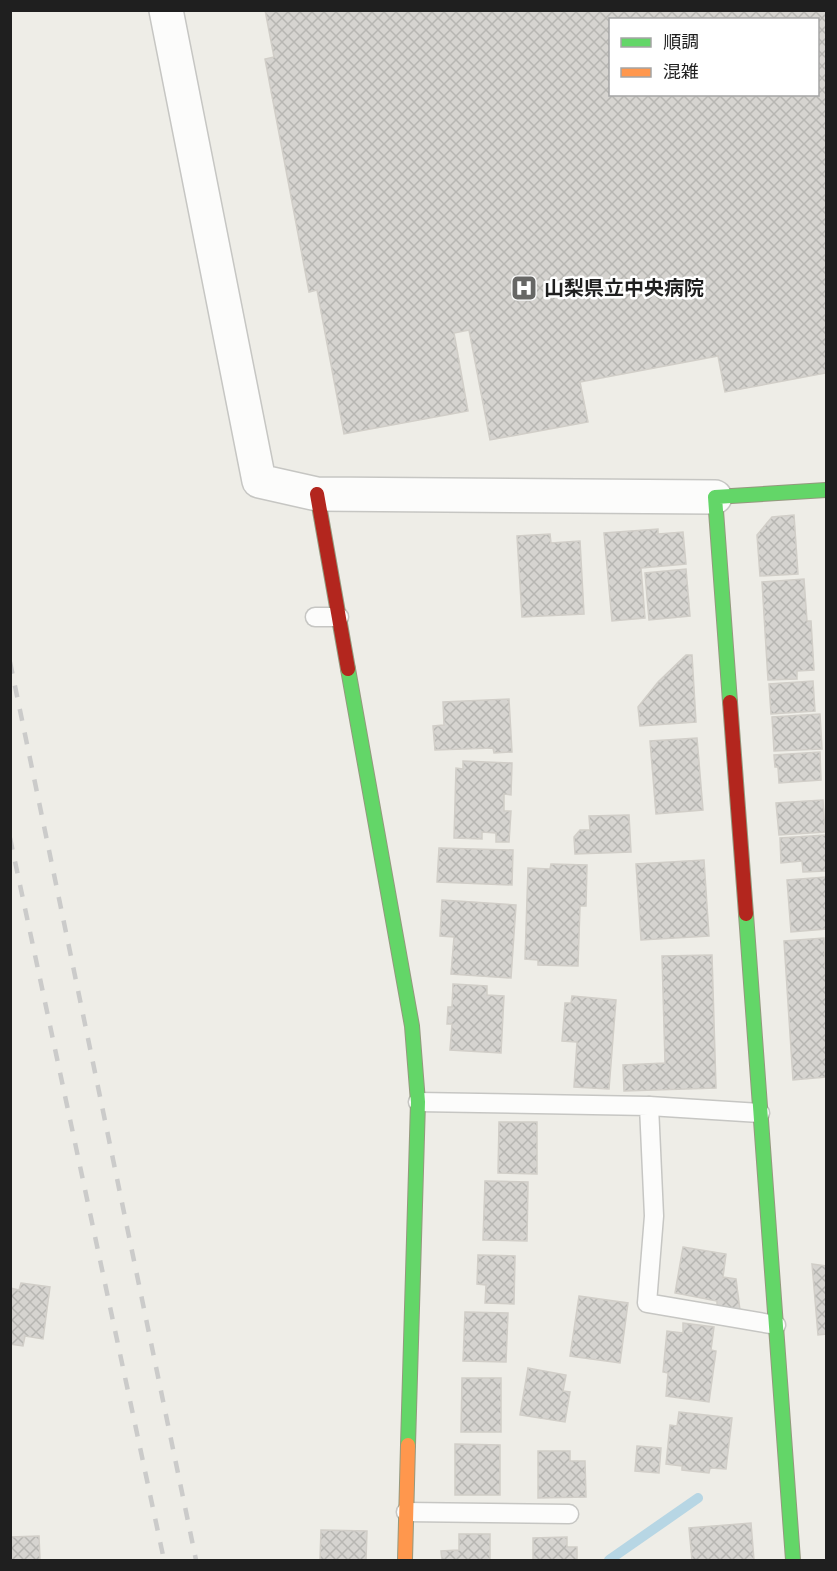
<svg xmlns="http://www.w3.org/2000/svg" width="837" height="1571" font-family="Cabin,'Noto Sans JP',sans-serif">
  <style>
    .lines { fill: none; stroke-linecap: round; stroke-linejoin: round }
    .stream { stroke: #b7d6e4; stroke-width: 10 }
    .building { fill: url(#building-cross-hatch); stroke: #d1cec8; stroke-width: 1.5; fill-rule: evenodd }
    .lane-casing { stroke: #c6c6c3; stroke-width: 21 }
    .street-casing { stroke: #c6c6c3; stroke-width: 36 }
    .fast-casing { stroke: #94997e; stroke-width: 16 }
    .slow-casing { stroke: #94997e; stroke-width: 16 }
    .jam-casing { stroke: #94997e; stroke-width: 16 }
    .lane { stroke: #fcfcfb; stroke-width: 18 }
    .street { stroke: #fcfcfb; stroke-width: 33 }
    .fast { stroke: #63d668; stroke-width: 14 }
    .slow { stroke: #ff974d; stroke-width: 14 }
    .jam { stroke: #b3261e; stroke-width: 14 }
    .rail { stroke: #cbcbca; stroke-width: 4.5; stroke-dasharray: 12 12; stroke-linecap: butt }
    .labels { text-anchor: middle; stroke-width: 5; stroke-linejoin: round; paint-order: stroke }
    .poi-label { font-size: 20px; font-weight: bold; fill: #1f1f1f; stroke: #fff; text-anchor: start }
  </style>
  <defs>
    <pattern id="building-cross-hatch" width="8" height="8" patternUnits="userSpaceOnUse" patternTransform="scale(1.5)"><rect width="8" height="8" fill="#d6d4d0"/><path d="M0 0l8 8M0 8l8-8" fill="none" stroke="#b7b6b2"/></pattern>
  </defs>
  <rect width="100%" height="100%" fill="#eeede7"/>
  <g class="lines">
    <polyline class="stream" points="609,1560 698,1498"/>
  </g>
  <g class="building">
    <path d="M265,10H826V373L725,392L718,356L580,382L588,422L490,440L469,330L454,333L468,411L344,434L317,290L309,292L265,59L274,57ZM610,20H818V94H610Z"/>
    <polygon points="794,515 798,574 760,576 757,535 772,517"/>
    <polygon points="658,529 658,534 683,532 686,564 641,568 645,618 612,621 604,533"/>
    <polygon points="550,534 551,543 580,541 584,614 522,617 517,536"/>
    <polygon points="686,569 690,616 649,620 645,573"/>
    <polygon points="804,579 807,621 811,621 814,670 797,671 797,679 768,680 762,582"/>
    <polygon points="686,655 692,655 696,722 640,726 638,707 658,682"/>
    <polygon points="813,681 815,711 771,714 769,684"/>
    <polygon points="509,699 512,752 494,753 493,748 435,750 433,726 444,725 443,702"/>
    <polygon points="820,714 822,749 774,751 772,717"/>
    <polygon points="697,738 703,810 656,814 650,741"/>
    <polygon points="820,752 821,780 779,783 778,767 775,767 774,755"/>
    <polygon points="463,761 512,763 511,795 504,794 504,811 511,811 509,842 496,842 496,833 482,832 482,839 454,838 456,768 463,769"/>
    <polygon points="823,800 825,832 779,835 776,803"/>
    <polygon points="629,815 631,852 575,854 574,837 580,830 590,830 589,816"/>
    <polygon points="826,835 826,871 803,872 802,861 781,863 780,838"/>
    <polygon points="439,848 513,850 512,885 437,882"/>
    <polygon points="704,860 709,936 641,940 636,864"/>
    <polygon points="551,864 587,865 586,906 580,906 578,966 538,965 538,960 525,959 528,868 550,869"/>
    <polygon points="826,877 826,929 791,932 787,880"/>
    <polygon points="442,900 516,905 511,978 451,974 454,937 440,936"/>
    <polygon points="824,938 826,980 826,1077 793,1080 784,941"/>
    <polygon points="712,955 716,1088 624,1091 623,1065 665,1063 662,956"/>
    <polygon points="453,984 487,986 487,995 504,996 501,1053 450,1050 452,1024 447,1024 448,1007 452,1007"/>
    <polygon points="572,996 616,1000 609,1089 574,1087 577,1042 562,1041 565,1003 571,1003"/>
    <polygon points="499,1122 537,1122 537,1174 498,1173"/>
    <polygon points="485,1181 528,1182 527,1241 483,1240"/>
    <polygon points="683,1247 726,1254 723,1277 736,1279 740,1310 717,1306 717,1301 675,1293"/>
    <polygon points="478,1255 515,1256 514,1304 485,1303 486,1285 477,1284"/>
    <polygon points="812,1264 826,1266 826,1334 818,1335"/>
    <polygon points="21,1283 50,1287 43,1339 25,1336 23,1346 10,1344 10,1288 19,1290"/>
    <polygon points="579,1296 628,1303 620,1363 570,1356"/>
    <polygon points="465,1312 508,1313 506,1362 463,1361"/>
    <polygon points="683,1323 714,1327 711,1350 716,1351 709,1402 666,1396 668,1373 663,1372 667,1331 683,1333"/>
    <polygon points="528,1368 566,1375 563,1391 570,1392 565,1422 520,1415"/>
    <polygon points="462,1378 501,1378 501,1432 461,1432"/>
    <polygon points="679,1412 732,1418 726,1469 710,1468 709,1473 682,1470 682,1466 666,1464 670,1425 677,1426"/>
    <polygon points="455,1444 500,1445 500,1495 455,1495"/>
    <polygon points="637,1446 661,1448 659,1473 635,1471"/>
    <polygon points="538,1451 570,1451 570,1461 585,1461 586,1497 538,1498"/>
    <polygon points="751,1523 754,1560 692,1560 689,1528"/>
    <polygon points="321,1530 367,1531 366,1560 320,1560"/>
    <polygon points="459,1534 490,1534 490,1560 442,1560 441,1551 459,1550"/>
    <polygon points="39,1536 40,1560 10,1560 10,1537"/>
    <polygon points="567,1537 567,1547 577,1547 577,1560 533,1560 533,1538"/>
  </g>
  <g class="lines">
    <g class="lane-casing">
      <g id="lane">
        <polyline points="315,617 339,617"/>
        <polyline points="418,1102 649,1106 654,1216 647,1303 776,1325"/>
        <polyline points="649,1106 760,1113"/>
        <polyline points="406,1512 569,1514"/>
      </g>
    </g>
    <g class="street-casing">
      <polyline id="street" points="166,10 259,481 317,494 715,497"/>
    </g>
    <g class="fast-casing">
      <g id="fast">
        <polyline points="348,669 412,1026 418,1102 408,1445"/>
        <polyline points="730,702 715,497 826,490"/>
        <polyline points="746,914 793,1560"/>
      </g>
    </g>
    <g class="slow-casing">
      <polyline id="slow" points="405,1560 408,1445"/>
    </g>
    <g class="jam-casing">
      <g id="jam">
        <polyline points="317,494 348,669"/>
        <polyline points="730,702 746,914"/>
      </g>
    </g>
    <use href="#lane" class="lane"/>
    <use href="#street" class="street"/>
    <use href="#fast" class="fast"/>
    <use href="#slow" class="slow"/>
    <use href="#jam" class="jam"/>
    <g class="rail">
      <polyline points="10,662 196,1560"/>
      <polyline points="10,838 164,1560"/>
    </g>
  </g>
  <defs>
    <g id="hospital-square" transform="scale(1.35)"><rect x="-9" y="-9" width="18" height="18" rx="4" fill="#676765" stroke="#fff"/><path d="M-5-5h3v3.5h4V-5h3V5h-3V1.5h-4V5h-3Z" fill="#fff"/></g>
  </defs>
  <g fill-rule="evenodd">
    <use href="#hospital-square" x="524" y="288"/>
  </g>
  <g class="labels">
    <g class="poi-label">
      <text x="544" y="295">山梨県立中央病院</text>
    </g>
  </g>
  <rect width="837" height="1571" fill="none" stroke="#1f1f1f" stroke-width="24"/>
  <rect x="609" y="18" width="210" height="78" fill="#ffffff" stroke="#a5a5a5" stroke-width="1.5"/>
  <rect x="621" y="38" width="30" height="9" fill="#63d668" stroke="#a5a5a5" stroke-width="1.5"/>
  <text x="663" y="48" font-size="18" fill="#1f1f1f">順調</text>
  <rect x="621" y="68" width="30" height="9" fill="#ff974d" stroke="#a5a5a5" stroke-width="1.5"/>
  <text x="663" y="78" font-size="18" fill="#1f1f1f">混雑</text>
</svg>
